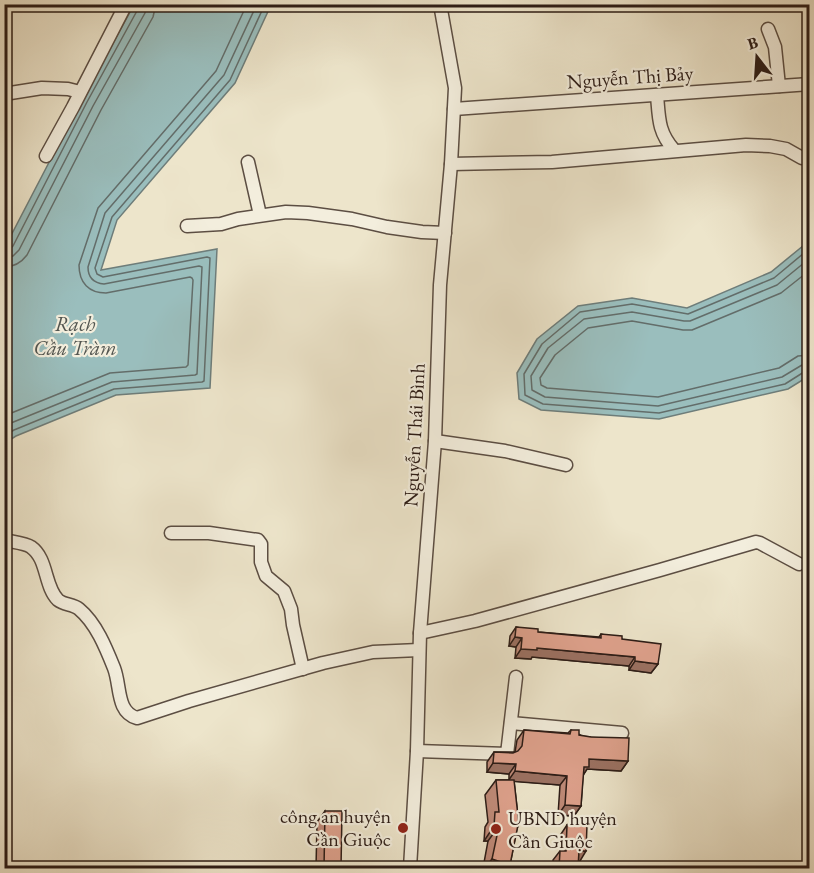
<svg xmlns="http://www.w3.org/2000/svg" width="814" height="873" font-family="'EB Garamond',serif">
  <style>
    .water { fill: #9abebd; stroke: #6e7d7a; stroke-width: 1.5 }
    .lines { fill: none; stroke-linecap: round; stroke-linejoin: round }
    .shore { stroke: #636d6a; stroke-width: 1.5 }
    .minor-casing { stroke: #5c4e43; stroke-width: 15 }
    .minor { stroke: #f3eedd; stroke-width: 12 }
    .wall { fill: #bf8a78; stroke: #2c1c16; stroke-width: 1.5 }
    .shaded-wall { fill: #9b7162; stroke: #2c1c16; stroke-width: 1.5 }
    .building { fill: #dea18c; stroke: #2c1c16; stroke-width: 1.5 }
    .poi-dot { fill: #8f2418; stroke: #f3eedd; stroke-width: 2 }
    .labels { text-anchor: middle; stroke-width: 4.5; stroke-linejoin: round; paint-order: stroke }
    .street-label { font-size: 20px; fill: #2c1c16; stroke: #f3eedd }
    .poi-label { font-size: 20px; fill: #2c1c16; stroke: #f3eedd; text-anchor: end }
    .water-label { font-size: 21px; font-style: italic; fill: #525550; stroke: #f3eedd }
  </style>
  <rect width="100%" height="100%" fill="#ede5cb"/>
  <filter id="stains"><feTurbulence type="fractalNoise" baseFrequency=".00333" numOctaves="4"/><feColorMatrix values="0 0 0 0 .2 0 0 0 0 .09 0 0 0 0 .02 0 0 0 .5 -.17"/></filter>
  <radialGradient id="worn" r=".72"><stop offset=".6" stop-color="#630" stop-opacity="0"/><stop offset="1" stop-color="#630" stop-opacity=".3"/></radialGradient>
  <g class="water">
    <polygon points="134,5 271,5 235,83 117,220 101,270 217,249 210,388 116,395 16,436 5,443 4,249 82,99"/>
    <polygon points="809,241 809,376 788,389 659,419 541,410 519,399 517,373 537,339 578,306 632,298 687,308 771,272"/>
  </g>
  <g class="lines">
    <g class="shore">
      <polyline points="810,248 774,278 688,314 632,304 580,312 542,344 524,374 525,395 543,404 659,413 785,384 804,372 810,371"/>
      <polyline points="4,250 9,250 13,246 87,102 138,9 139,4"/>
      <polyline points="4,258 13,256 19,250 93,106 145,13 146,4"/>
      <polyline points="810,258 777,285 690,321 684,321 632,312 584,319 548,348 531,376 532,390 545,397 658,406 782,377 802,365 810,364"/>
      <path d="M4,267C14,267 21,263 27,255L101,110L153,17L156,4"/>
      <polyline points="810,270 781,293 692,330 683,330 632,321 588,328 555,355 540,378 541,385 547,388 658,397 779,368 798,356 810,355"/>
      <path d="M4,416L110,373L186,367L188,365L193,280L192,278L190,277L106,293C89,293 79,283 79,265L98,208L216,71L247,4"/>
      <path d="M4,427L11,423L112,382L195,375L197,374L202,267L199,266L104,284C93,283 88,277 88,267L105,213L224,75L257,4"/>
      <polyline points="4,436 14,430 114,389 202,382 204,381 210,258 207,257 103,277 97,274 95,268 112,217 230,80 265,4"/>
    </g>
    <g class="minor-casing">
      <g id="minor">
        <polyline points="768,29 775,47 779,86"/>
        <polyline points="4,94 42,88 68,89 80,92"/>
        <path d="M657,95C659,118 658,132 674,150"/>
        <polyline points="454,109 810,84"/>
        <polyline points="46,156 73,107 126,4"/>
        <polyline points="248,162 260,215"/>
        <polyline points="451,164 552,162 746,145 770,146 786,149 802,158"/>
        <polyline points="187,226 221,224 238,219 286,212 308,213 352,219 387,227 422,232 445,233"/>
        <polyline points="435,441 505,451 566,465"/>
        <polyline points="171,533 209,533 258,540 261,544 261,562 266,576 284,591 291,609 293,625 303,669"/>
        <path d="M4,540C12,542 25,543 31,547C48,559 44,586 58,600C64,605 73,604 79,609C96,623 106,648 114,668C121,686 116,712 137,718L189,701L323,663L373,652L419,650"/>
        <polyline points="420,633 475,621 660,570 756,542 760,543 799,564"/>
        <polyline points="511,723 622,733"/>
        <polyline points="417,751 507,754 516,677"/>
        <polyline points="410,868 417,751 420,633 435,441 440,285 451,164 455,88 440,4"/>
      </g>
    </g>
    <use href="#minor" class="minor"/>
  </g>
  <g class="wall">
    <polygon points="516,627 538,632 599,637 601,634 622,639 658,664 651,673 629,670 629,666 532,657 531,659 515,658 516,647 509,646 510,636"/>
    <polygon points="524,730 568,733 571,730 628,761 621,771 587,769 583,775 581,806 574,816 558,815 560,785 514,781 519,825 517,828 510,865 508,868 483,868 488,841 484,841 485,827 488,822 485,795 496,780 509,780 509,774 487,772 487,762 494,752 515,752 517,740"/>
    <polygon points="325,811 341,868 316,868 317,822"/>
    <polygon points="567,825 580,861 578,861 578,868 553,868 553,860 560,851 561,834"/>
  </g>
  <g class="shaded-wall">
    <polygon points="515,637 522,638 516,647 509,646"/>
    <polygon points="537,648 635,657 629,666 532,657 531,659 515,658 521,649"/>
    <polygon points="635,661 658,664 651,673 629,670"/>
    <polygon points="589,759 628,761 621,771 587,769 582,777 577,777"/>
    <polygon points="493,763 516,764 509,774 487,772"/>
    <polygon points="515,771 567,776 560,785 508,781"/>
    <polygon points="565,805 581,806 574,816 558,815"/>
    <polygon points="494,826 499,826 488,841 484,841"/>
    <polygon points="579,851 586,851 580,861 572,861"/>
    <polygon points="492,859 510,865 508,868 485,868"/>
  </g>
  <g class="building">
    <polygon points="516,627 538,629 538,632 601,638 601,634 622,636 622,639 661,644 658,664 635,661 635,657 537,648 537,650 521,649 522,638 515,637"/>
    <polygon points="524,730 570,734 571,730 579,730 579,735 591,737 629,738 628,761 589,759 589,767 584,767 581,806 565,805 567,776 515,771 516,764 493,763 494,752 513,753 518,751 522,746"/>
    <polygon points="496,780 514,780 519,825 518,825 510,865 492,859 499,826 494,826 495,812 499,812"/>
    <polygon points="325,811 342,811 341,868 324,868"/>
    <polygon points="567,825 587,825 586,851 579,851 578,868 559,868 560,851 566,851"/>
  </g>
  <g class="poi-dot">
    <circle cx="403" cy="828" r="6"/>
    <circle cx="496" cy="829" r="6"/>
  </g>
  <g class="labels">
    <g class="street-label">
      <text transform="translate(630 77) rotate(-4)" y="7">Nguyễn Thị Bảy</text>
      <text transform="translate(414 435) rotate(-87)" y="7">Nguyễn Thái Bình</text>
    </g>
    <g class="poi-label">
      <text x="391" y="823">công an huyện<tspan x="391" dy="23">Cần Giuộc</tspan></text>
      <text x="508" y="825" text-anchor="start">UBND huyện<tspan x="508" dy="23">Cần Giuộc</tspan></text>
    </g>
    <g class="water-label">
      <text x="75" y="331">Rạch<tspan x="75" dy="24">Cầu Tràm</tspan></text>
    </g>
  </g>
  <rect width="814" height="873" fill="none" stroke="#ede5cb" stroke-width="24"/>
  <rect x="6" y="6" width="802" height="861" fill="none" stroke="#2c1c16" stroke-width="3"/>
  <rect x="12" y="12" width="790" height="849" fill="none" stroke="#2c1c16" stroke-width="1.5"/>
  <g transform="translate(757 57) rotate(343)" stroke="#f3eedd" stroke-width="4.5" paint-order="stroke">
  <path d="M0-4.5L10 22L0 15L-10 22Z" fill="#2c1c16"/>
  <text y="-9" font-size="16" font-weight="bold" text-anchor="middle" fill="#2c1c16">B</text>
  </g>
  <rect width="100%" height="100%" filter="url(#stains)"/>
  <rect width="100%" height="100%" fill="url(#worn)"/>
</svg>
